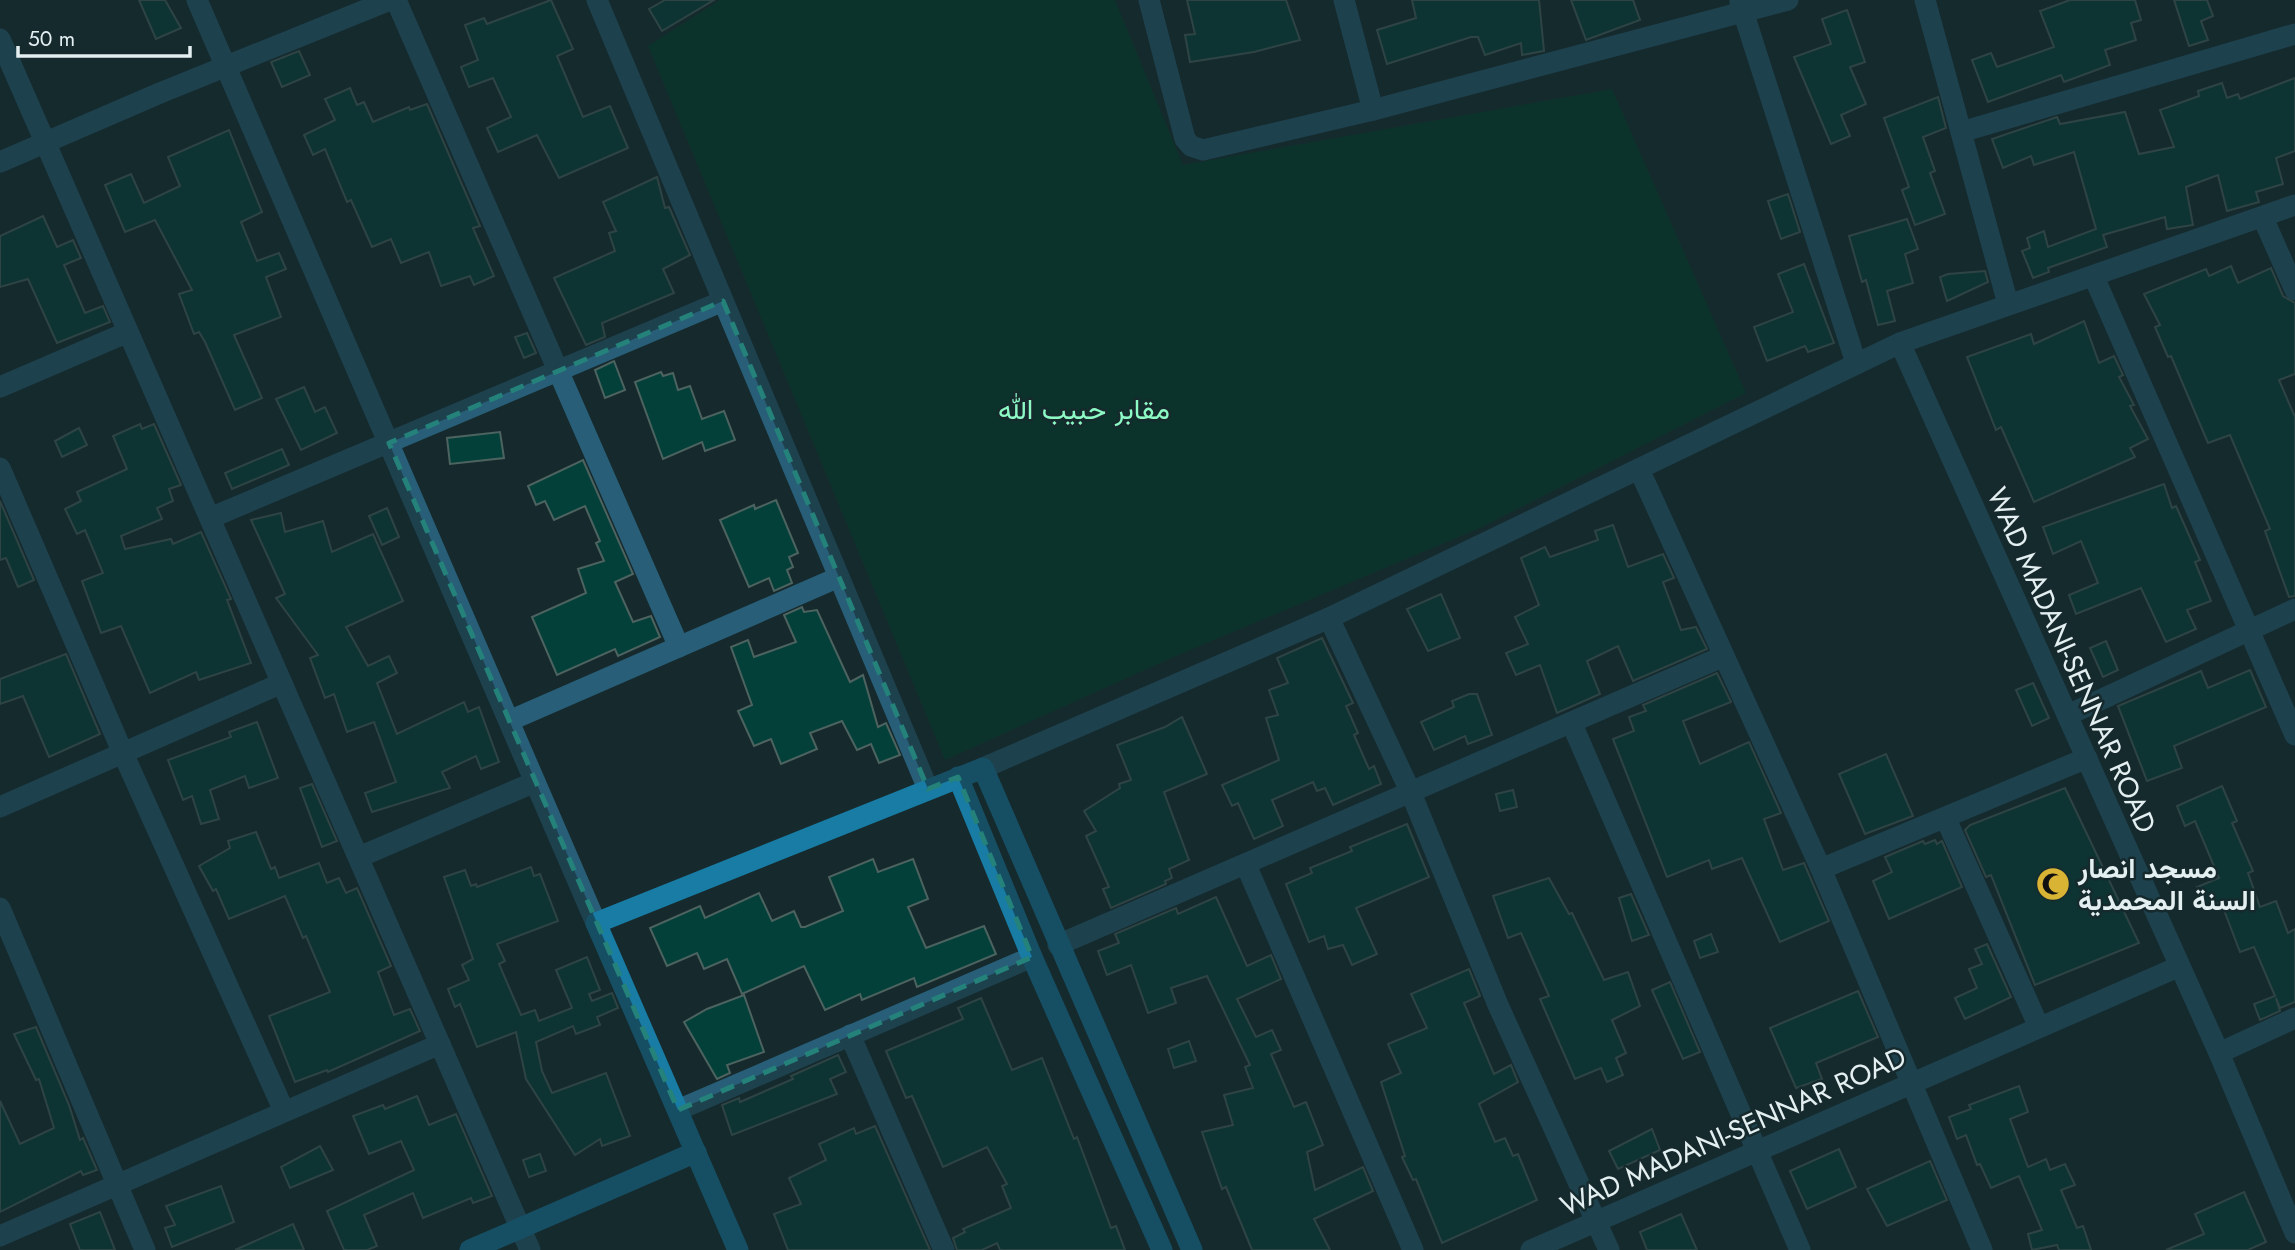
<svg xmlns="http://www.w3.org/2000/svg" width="2295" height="1250" font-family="Jost,Vazirmatn,sans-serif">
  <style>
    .green { fill: #023f28 }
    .building { fill: #04403a; stroke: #4d6360; stroke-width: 2 }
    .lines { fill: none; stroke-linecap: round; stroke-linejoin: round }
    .street { stroke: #285e77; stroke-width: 21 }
    .secondary { stroke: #187ca5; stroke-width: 21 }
    .marked { fill: none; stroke: #24827b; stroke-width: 5; stroke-dasharray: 14 9; stroke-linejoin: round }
    .labels { text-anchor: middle; stroke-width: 5; stroke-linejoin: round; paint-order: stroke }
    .park-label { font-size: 28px; fill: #8df9c5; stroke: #162a2d }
    .street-label { font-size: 28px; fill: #e3eff1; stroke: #162a2d }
    .poi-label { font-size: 28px; font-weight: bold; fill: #e3eff1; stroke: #162a2d; text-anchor: start }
  </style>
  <rect width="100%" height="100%" fill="#162a2d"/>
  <polygon class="green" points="720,0 1115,0 1183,165 1612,89 1746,393 1480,528 1176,656 945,760 648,46"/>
  <g class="building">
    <polygon points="139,0 165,0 181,28 156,39"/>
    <polygon points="551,0 573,49 557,56 583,117 610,106 628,148 559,178 537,135 498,152 487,128 511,117 493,78 469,87 461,67 478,60 465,25 484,18 487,24"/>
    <polygon points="665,0 714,0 662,31 649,9"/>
    <polygon points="1187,0 1286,0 1300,40 1254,52 1190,62 1185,35 1195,34"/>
    <polygon points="1412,0 1539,0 1544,51 1522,55 1521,43 1485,55 1478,37 1471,37 1387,64 1377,30 1416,18"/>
    <polygon points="1571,0 1633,0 1640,20 1586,40"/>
    <polygon points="2070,0 2135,0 2141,20 2131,23 2136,40 2105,50 2110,65 2064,82 2061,75 1988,102 1972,60 1991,53 1997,67 2054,47 2040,11"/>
    <polygon points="2174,0 2207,0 2213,16 2201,21 2208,40 2189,46"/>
    <polygon points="1847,10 1865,62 1850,67 1866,104 1841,115 1850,136 1831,144 1794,57 1831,44 1822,19"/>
    <polygon points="299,51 310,75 282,87 271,62"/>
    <polygon points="2295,78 2295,151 2276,158 2283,184 2256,192 2259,202 2227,211 2218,175 2186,187 2193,225 2167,229 2165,217 2103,235 2107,247 2048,268 2049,272 2033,278 2022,251 2030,248 2027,238 2044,231 2048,247 2096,229 2074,152 2034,165 2031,156 2003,168 1992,139 2057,117 2060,124 2125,112 2139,154 2174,147 2160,110 2199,96 2198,91 2222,83 2227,98 2238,94 2240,99"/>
    <polygon points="350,88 357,105 364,102 373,122 409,107 410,110 427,104 480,226 473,228 494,276 474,285 470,276 441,286 429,252 401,263 391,239 372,247 351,200 347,202 325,149 313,155 304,135 335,120 325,99"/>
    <polygon points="1938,97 1946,128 1923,137 1935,171 1930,173 1945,214 1915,225 1902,190 1909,187 1884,118"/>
    <polygon points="229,130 262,212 241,222 257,261 279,253 286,269 266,277 281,317 234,335 262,398 235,410 205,342 199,332 194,334 179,294 192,290 155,220 125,232 105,185 131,174 144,203 180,186 168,157"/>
    <polygon points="657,177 665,208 669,207 690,255 663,269 674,293 602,323 605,337 586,345 554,278 615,251 609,233 616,231 603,202"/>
    <polygon points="1788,194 1800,232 1781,239 1768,201"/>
    <polygon points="43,216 57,247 73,240 81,258 64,265 85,313 103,306 110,322 57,343 28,279 0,287 0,236"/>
    <polygon points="1907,219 1918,249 1905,254 1913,283 1887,291 1895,321 1878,325 1866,280 1862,282 1849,236"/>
    <polygon points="1804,264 1834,343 1808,352 1805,346 1767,361 1754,327 1793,312 1778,274"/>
    <polygon points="2231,266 2238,283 2271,268 2283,296 2295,303 2295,374 2279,380 2295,417 2295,596 2289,597 2265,531 2270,529 2230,435 2208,443 2171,356 2168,357 2155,327 2160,325 2144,294 2206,269 2209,276"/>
    <polygon points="1985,271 1988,282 1947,301 1940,277 1948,274"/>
    <polygon points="2084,321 2099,363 2114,356 2123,375 2119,377 2134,405 2130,406 2148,439 2130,448 2135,457 2034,502 2001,427 1996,430 1967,357 2031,334 2034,344"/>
    <polygon points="527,333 536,353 524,358 515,337"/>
    <polygon points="614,361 625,390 605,398 595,370"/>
    <polygon points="661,372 663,376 673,373 678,390 690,386 702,419 724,411 735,440 705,451 702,442 663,459 635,382"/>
    <polygon points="304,387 315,412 325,407 337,433 301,450 276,399"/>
    <polygon points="140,424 142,429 154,424 181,485 169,489 173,501 157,508 162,519 121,536 125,549 171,539 173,544 201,532 231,599 227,600 251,663 199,680 196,672 150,693 121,626 101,633 82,581 103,573 85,530 77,534 65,509 81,501 77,492 127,469 113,436"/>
    <polygon points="79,428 87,445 62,457 55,441"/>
    <polygon points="500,432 504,458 450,464 447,438"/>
    <polygon points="282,449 289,465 232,489 225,473"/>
    <polygon points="583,460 633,574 615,582 633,622 651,616 660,637 618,656 615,649 557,675 532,617 586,593 578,569 604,561 596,543 600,541 585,506 554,520 545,501 536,505 528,486"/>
    <polygon points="2164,484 2172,508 2176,506 2200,560 2195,562 2211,601 2187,610 2196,629 2166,642 2141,588 2076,614 2069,595 2098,583 2081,541 2053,554 2043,527"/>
    <polygon points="776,500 798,553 789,557 793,567 787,570 792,583 774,591 769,578 749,587 720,520 754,505 755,509"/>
    <polygon points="0,501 34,580 18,587 6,558 0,560"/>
    <polygon points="387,508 399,537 382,545 369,516"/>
    <polygon points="281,513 285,532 323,521 332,552 373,534 403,601 346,627 368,666 389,656 397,673 377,683 397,734 464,702 468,712 479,707 499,762 481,769 476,756 442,772 450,788 372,812 365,793 396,782 374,722 347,732 334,694 325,698 310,658 318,655 276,598 285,594 251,520"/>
    <polygon points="1613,525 1628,567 1663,554 1674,578 1663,582 1681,630 1696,627 1707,649 1633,681 1618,646 1587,661 1600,694 1557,713 1540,665 1516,675 1506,653 1528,644 1515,617 1539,605 1521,558 1545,547 1550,557 1598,540 1595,531"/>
    <polygon points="1441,594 1460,638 1428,651 1407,609"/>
    <polygon points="802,607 804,612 817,610 850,682 863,675 878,727 886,723 900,755 879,763 871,744 857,750 842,721 810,733 817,749 781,764 771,739 754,746 738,711 752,705 731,647 748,640 754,657 796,642 784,615"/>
    <polygon points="1322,638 1353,703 1346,706 1358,733 1354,735 1369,769 1374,766 1381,784 1333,805 1325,788 1317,791 1313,782 1272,800 1283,826 1254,839 1238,803 1232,806 1222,785 1279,760 1266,718 1278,715 1269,690 1288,683 1277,658"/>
    <polygon points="2106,641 2118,670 2103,677 2090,648"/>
    <polygon points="66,654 100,734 49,757 23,696 0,704 0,679"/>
    <polygon points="2250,670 2266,707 2174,746 2182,768 2147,781 2118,706 2201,671 2208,688"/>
    <polygon points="1717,673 1731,702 1683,721 1700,764 1749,742 1781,813 1764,819 1783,870 1804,863 1829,921 1780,942 1742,858 1712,869 1709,860 1667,877 1613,739 1634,731 1629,717 1646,711 1643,705"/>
    <polygon points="2033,683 2049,718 2032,726 2016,690"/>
    <polygon points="1469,694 1477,694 1492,735 1468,744 1465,736 1434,750 1421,722 1454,707 1452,701"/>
    <polygon points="1182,717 1207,774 1164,792 1189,860 1169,869 1172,878 1165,881 1166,884 1111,908 1103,889 1109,887 1086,836 1096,831 1084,811 1120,788 1119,784 1131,780 1117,745 1165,727"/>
    <polygon points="257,722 278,778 249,788 245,776 210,790 219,819 201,824 192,796 183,800 168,760 231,737 229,732"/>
    <polygon points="1886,754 1913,816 1865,834 1839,774"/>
    <polygon points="312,784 337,841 322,847 300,788"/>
    <polygon points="2222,786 2237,821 2232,823 2253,871 2248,873 2260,907 2276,901 2288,933 2295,929 2295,1002 2280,1008 2276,998 2280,1011 2260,1020 2254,1004 2275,996 2254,947 2240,952 2221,902 2205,908 2197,887 2219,878 2195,821 2185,826 2177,806"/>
    <polygon points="2065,788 2139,943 2035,985 1991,875 1986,877 1965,830 1970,825"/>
    <polygon points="1513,790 1517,807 1500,811 1496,794"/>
    <polygon points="1407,824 1429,877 1356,908 1377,954 1352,965 1343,945 1328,949 1324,936 1309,942 1286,884 1312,873 1310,868 1352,851 1350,847"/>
    <polygon points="256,832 271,869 275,867 279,878 319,863 327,883 339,878 346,893 357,888 391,966 378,972 394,1015 410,1009 420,1031 328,1072 327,1070 295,1082 269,1016 330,992 306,936 303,938 285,896 229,919 216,889 213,891 199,866 230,848 228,841"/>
    <polygon points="1935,840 1937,844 1942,841 1962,887 1889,919 1873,881 1892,872 1885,857 1923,841 1925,844"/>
    <polygon points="873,859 878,872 913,859 928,899 908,907 926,948 984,926 996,954 917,987 914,978 862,1000 860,994 825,1010 804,966 742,994 727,959 704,969 697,953 667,966 650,928 700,906 705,918 759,893 772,921 794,911 801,927 805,927 843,911 829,877"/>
    <polygon points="531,867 534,876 540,874 558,921 497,944 505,961 499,964 521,1015 535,1010 539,1021 572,1008 556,970 587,957 600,990 589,994 592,1001 612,993 618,1008 597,1017 600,1025 576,1034 573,1026 536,1042 542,1071 552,1093 606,1073 630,1136 602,1146 600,1139 575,1155 526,1079 516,1032 477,1047 460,1004 455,1007 448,989 469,980 462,965 473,959 444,877 465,870 471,886 476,884 477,887"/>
    <polygon points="1549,878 1569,914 1572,913 1604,980 1628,972 1640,1006 1612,1020 1626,1053 1616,1058 1623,1075 1607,1082 1601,1068 1575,1079 1540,999 1549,996 1521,933 1508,938 1493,896"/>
    <polygon points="1631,894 1649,935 1632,941 1619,898"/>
    <polygon points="1216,897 1247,966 1271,955 1281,979 1237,999 1256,1037 1272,1030 1281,1050 1271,1054 1294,1107 1306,1102 1323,1145 1307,1152 1315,1190 1363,1167 1373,1191 1314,1219 1330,1250 1252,1250 1226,1187 1222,1189 1202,1132 1233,1125 1224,1095 1253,1088 1245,1067 1250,1065 1207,976 1171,988 1176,1003 1148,1013 1131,965 1107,975 1098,951 1119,943 1115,934 1176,908 1178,914"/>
    <polygon points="1711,934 1718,952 1700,958 1694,941"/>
    <polygon points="1987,944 2011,997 1965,1019 1955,998 1977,988 1969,969 1982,964 1975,949"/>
    <polygon points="1469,969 1480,996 1464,1003 1494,1074 1511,1065 1518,1082 1479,1104 1495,1142 1505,1138 1513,1156 1518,1154 1537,1200 1442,1243 1416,1179 1413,1180 1402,1157 1405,1156 1381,1082 1401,1073 1388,1044 1427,1028 1411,994"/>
    <polygon points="1670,982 1700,1052 1683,1059 1652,990"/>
    <polygon points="1858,991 1878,1037 1816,1063 1822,1079 1796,1088 1770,1028"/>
    <polygon points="744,995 764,1052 727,1065 730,1073 717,1079 684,1022 707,1009"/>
    <polygon points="981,998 1012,1070 1042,1058 1074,1139 1077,1137 1111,1228 1116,1226 1125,1250 1000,1250 997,1243 982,1250 957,1250 953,1238 965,1232 963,1229 1011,1208 1002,1186 1007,1184 987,1147 943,1167 912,1096 906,1098 886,1051 963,1019 958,1008"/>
    <polygon points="36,1027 69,1105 80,1140 83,1138 97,1170 83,1175 81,1171 0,1212 0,1101 20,1144 54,1128 39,1079 36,1080 14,1034"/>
    <polygon points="1189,1041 1196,1061 1174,1068 1168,1049"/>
    <polygon points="838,1055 846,1072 830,1079 837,1094 732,1135 722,1105 739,1098 740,1102 793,1079 791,1076"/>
    <polygon points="2019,1086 2028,1112 2010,1119 2028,1167 2046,1159 2050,1170 2065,1164 2075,1185 2061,1190 2077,1228 2083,1226 2091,1250 2059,1250 2057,1245 2032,1250 2028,1234 2042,1230 2019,1176 1991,1188 1980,1164 1977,1165 1966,1135 1957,1139 1949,1117 1971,1109 1969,1105"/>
    <polygon points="417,1096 429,1125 456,1114 492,1196 473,1203 471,1198 423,1218 413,1193 364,1215 377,1246 367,1250 344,1250 327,1211 414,1170 401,1141 369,1154 353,1116 383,1105 385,1109"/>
    <polygon points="875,1126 930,1250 788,1250 774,1214 801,1204 789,1178 826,1160 819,1144 854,1128 856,1134"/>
    <polygon points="1652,1129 1660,1150 1618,1169 1609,1151"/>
    <polygon points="320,1146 333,1170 290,1188 281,1167"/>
    <polygon points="1839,1149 1856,1187 1807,1209 1790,1171"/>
    <polygon points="540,1154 546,1171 529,1177 523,1160"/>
    <polygon points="1930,1161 1947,1200 1887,1226 1867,1189"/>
    <polygon points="221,1186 234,1222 172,1247 165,1228 175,1225 166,1206"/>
    <polygon points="2244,1192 2266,1242 2248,1250 2166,1250 2204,1234 2195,1214"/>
    <polygon points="100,1212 115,1250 80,1250 70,1224"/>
    <polygon points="1681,1214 1697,1250 1647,1250 1640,1232"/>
    <polygon points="293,1224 304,1250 235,1250"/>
  </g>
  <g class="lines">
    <g class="street">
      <polyline points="197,0 596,923"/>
      <polyline points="396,0 679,647"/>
      <polyline points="597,0 928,789"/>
      <polyline points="1149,0 1185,139 1191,146 1203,150 1373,110 1788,0"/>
      <polyline points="1344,0 1373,110"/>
      <polyline points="1925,0 2008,304"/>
      <polyline points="1740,2 1856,363"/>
      <polyline points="0,39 530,1250"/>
      <polyline points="1961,132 2295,34"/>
      <polyline points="0,162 160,93 390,0"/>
      <polyline points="2263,218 2295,290"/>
      <polyline points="2094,277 2295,735"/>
      <polyline points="1900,343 2219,1053 2295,1233"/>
      <polyline points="0,387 128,332"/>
      <polyline points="0,468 122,751 284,1111"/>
      <polyline points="1639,469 1821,869 1982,1250"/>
      <polyline points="210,518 723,301"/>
      <polyline points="1329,618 1411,793 1498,1005 1609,1250"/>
      <polyline points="2068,715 2295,609"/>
      <polyline points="509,721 839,577"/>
      <polyline points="1572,724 1800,1250"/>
      <polyline points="983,768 1329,618 1900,343 2295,205"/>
      <polyline points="0,807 282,683"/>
      <polyline points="1946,819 2039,1027"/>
      <polyline points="359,857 535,782"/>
      <polyline points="1246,865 1413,1250"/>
      <polyline points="1821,869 2087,758"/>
      <polyline points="0,908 145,1250"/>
      <polyline points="1058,945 1724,656"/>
      <polyline points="850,1035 944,1250"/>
      <polyline points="2219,1053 2295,1018"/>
      <polyline points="678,1110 1032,957"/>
      <polyline points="0,1236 440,1044"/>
      <polyline points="1531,1250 2178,967"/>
    </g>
    <g class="secondary">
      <polyline points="958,777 1032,957 1162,1250"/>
      <polyline points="470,1250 696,1152"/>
      <polyline points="738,1250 596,923 983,768 1192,1250"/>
    </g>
  </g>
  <path d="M0 0H2295V1250H0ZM723,301L928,789L958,777L1032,957L678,1110L389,443Z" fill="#162a2d" fill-opacity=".55" fill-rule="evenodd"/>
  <path class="marked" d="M723,301L928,789L958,777L1032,957L678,1110L389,443Z"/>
  <defs>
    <g id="mosque-disc" transform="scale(1.75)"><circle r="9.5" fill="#d9b334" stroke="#162a2d"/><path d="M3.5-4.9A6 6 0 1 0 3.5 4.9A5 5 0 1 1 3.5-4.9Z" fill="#111"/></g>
  </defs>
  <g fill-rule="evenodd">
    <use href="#mosque-disc" x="2053" y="884"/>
  </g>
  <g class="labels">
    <g class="park-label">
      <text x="1084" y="419">مقابر حبيب الله</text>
    </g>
    <g class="street-label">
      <text transform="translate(2072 660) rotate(66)" y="10">WAD MADANI-SENNAR ROAD</text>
      <text transform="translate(1733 1131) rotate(-24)" y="10">WAD MADANI-SENNAR ROAD</text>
    </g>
    <g class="poi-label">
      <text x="2078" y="878">مسجد انصار<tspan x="2078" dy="32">السنة المحمدية</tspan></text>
    </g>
  </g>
  <path d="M18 46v10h172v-10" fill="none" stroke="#e3eff1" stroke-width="3.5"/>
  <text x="28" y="46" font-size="21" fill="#e3eff1" stroke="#162a2d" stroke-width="5" paint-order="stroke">50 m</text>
</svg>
